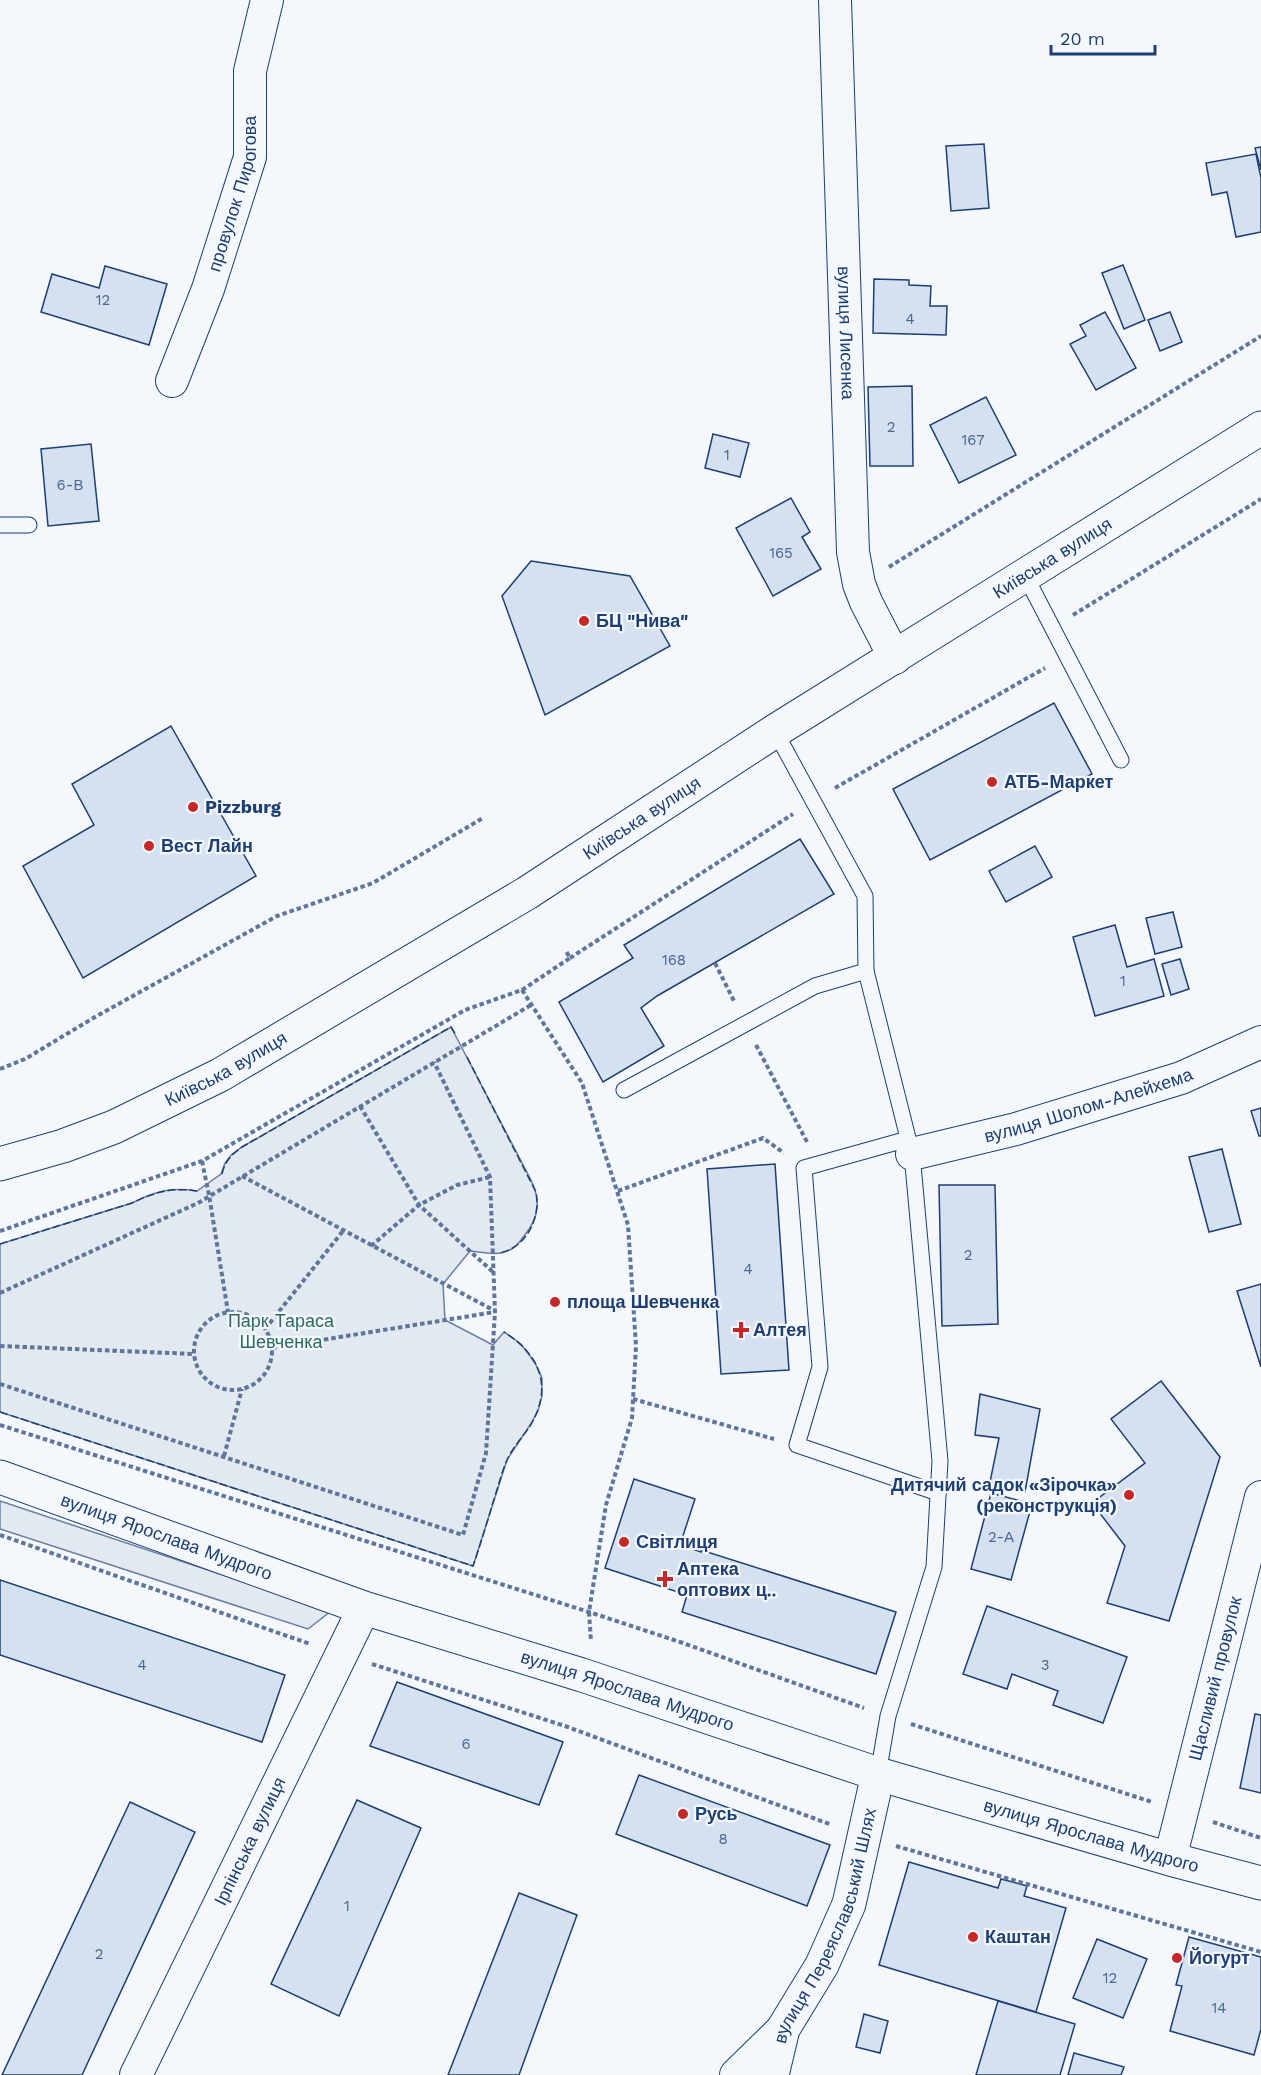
<svg xmlns="http://www.w3.org/2000/svg" width="1261" height="2075" font-family="'Work Sans',sans-serif">
  <style>
    .green { fill: #e3e9f0; stroke: #687fa3; stroke-width: 1.5 }
    .building { fill: #d5e0f0; stroke: #1d3f73; stroke-width: 1.5 }
    .lines { fill: none; stroke-linecap: round; stroke-linejoin: round }
    .service-casing { stroke: #1d3f73; stroke-width: 17 }
    .minor-casing { stroke: #1d3f73; stroke-width: 34 }
    .tertiary-casing { stroke: #1d3f73; stroke-width: 35 }
    .primary-casing { stroke: #1d3f73; stroke-width: 35 }
    .path { stroke: #5e769c; stroke-width: 4; stroke-dasharray: 4.5 3; stroke-linecap: butt }
    .service { stroke: #f4f7fb; stroke-width: 15 }
    .minor { stroke: #f4f7fb; stroke-width: 32 }
    .tertiary { stroke: #f4f7fb; stroke-width: 33 }
    .primary { stroke: #f4f7fb; stroke-width: 33 }
    .fence { stroke: #1d3f73; stroke-width: 1.5; stroke-dasharray: 8 3; stroke-linecap: butt }
    .poi-dot { fill: #c62828; stroke: #f4f7fb; stroke-width: 2 }
    .labels { text-anchor: middle; stroke-width: 4.5; stroke-linejoin: round; paint-order: stroke }
    .number-label { font-size: 15px; fill: #4b6792 }
    .street-label { font-size: 18px; fill: #1d3f73; stroke: #f4f7fb }
    .poi-label { font-size: 18px; font-weight: bold; fill: #1d3f73; stroke: #f4f7fb; text-anchor: start }
    .park-label { font-size: 18px; fill: #2c6c60; stroke: #f4f7fb }
  </style>
  <rect width="100%" height="100%" fill="#f4f7fb"/>
  <g class="green">
    <path d="M451,1027L531,1180C541,1201 539,1218 524,1236C520,1242 514,1249 507,1251C496,1256 481,1252 470,1251L443,1284L445,1320L493,1345L504,1332L521,1344L535,1363L542,1378V1396L538,1411L530,1425L507,1460L473,1566L0,1412V1244L132,1203C156,1191 170,1187 197,1191L221,1174L225,1163L231,1155L242,1147Z"/>
    <polygon points="0,1501 331,1611 308,1629 0,1529"/>
  </g>
  <g class="building">
    <polygon points="984,144 989,208 951,211 946,146"/>
    <polygon points="1261,147 1261,170 1255,148"/>
    <polygon points="1256,154 1261,178 1261,232 1236,237 1227,192 1212,195 1206,163"/>
    <polygon points="1123,265 1145,320 1124,329 1102,273"/>
    <polygon points="105,266 167,284 149,345 41,312 52,274 99,288"/>
    <polygon points="874,279 909,280 909,285 931,286 930,306 947,306 946,335 873,333"/>
    <polygon points="1105,312 1136,368 1096,390 1070,344 1086,336 1080,325"/>
    <polygon points="1170,312 1182,342 1160,351 1148,320"/>
    <polygon points="912,386 913,466 870,466 868,387"/>
    <polygon points="986,397 1016,455 959,483 930,425"/>
    <polygon points="713,434 749,443 740,477 705,468"/>
    <polygon points="91,444 99,521 48,526 41,449"/>
    <polygon points="791,498 810,532 802,537 821,569 773,596 736,528"/>
    <polygon points="531,561 630,576 670,646 545,715 502,596"/>
    <polygon points="1054,703 1092,774 930,860 893,789"/>
    <polygon points="171,726 256,876 83,978 23,866 94,825 72,784"/>
    <polygon points="800,839 834,894 657,996 641,1008 664,1046 603,1082 559,1002 633,958 624,945"/>
    <polygon points="1035,846 1052,877 1006,902 989,871"/>
    <polygon points="1173,912 1182,947 1155,954 1146,918"/>
    <polygon points="1115,925 1127,967 1154,959 1164,996 1095,1016 1073,937"/>
    <polygon points="1180,959 1189,989 1171,995 1162,964"/>
    <polygon points="1261,1108 1261,1136 1259,1136 1251,1111"/>
    <polygon points="1222,1149 1241,1224 1209,1232 1189,1157"/>
    <polygon points="775,1164 789,1370 721,1374 707,1169"/>
    <polygon points="939,1185 995,1185 998,1324 942,1326"/>
    <polygon points="1261,1284 1261,1367 1237,1291"/>
    <polygon points="1161,1381 1220,1457 1169,1621 1107,1603 1125,1546 1092,1503 1145,1463 1111,1419"/>
    <polygon points="980,1394 1040,1409 1025,1492 990,1482 999,1438 975,1435"/>
    <polygon points="634,1479 695,1499 680,1545 701,1552 701,1550 896,1612 876,1674 682,1612 687,1595 605,1568"/>
    <polygon points="991,1493 1032,1504 1011,1580 971,1569"/>
    <polygon points="0,1580 285,1675 262,1742 0,1655"/>
    <polygon points="987,1606 1127,1657 1103,1723 1053,1705 1058,1691 1012,1674 1007,1689 963,1674"/>
    <polygon points="397,1682 563,1742 539,1805 370,1746"/>
    <polygon points="1255,1714 1261,1715 1261,1793 1240,1788"/>
    <polygon points="639,1775 830,1845 807,1906 616,1834"/>
    <polygon points="357,1800 421,1828 339,2016 271,1984"/>
    <polygon points="130,1802 195,1832 82,2075 2,2075"/>
    <polygon points="909,1862 998,1888 1001,1879 1027,1886 1024,1896 1066,1908 1036,2012 879,1965"/>
    <polygon points="519,1893 577,1915 519,2075 448,2075"/>
    <polygon points="1189,1937 1261,1957 1261,2029 1254,2055 1170,2031 1182,1986 1176,1985"/>
    <polygon points="1097,1939 1147,1959 1123,2018 1073,1998"/>
    <polygon points="998,2001 1075,2024 1060,2075 976,2075"/>
    <polygon points="864,2014 888,2021 880,2053 856,2047"/>
    <polygon points="1074,2053 1124,2067 1121,2075 1068,2075"/>
  </g>
  <g class="lines">
    <g class="service-casing">
      <g id="service">
        <polyline points="0,525 29,525"/>
        <polyline points="1025,575 1121,760"/>
        <polyline points="775,731 865,896 866,971 912,1154 940,1461 934,1567 888,1716 878,1774"/>
        <polyline points="624,1090 815,986 866,971"/>
        <polyline points="908,1139 804,1168 820,1367 797,1445 938,1493"/>
      </g>
    </g>
    <g class="minor-casing">
      <g id="minor">
        <path id="s1" d="M835,0L853,552L859,584L866,602L895,658"/>
        <path id="s2" d="M172,381L208,289L250,157V71L267,0"/>
        <path id="s3" d="M912,1154L1016,1129L1181,1078L1261,1042"/>
        <path id="s4" d="M1170,1859L1261,1497"/>
        <path id="s5" d="M136,2075L364,1608"/>
        <polyline points="736,2075 783,2029"/>
      </g>
    </g>
    <g class="tertiary-casing">
      <g id="tertiary">
        <path id="s6" d="M772,2075L783,2029L822,1965L849,1904L878,1774"/>
      </g>
    </g>
    <g class="primary-casing">
      <g id="primary">
        <path id="s7" d="M0,1164L63,1146L114,1127L220,1075L527,893L775,731L1261,428"/>
        <path id="s8" d="M0,1477L364,1608L582,1675L878,1774L1170,1859L1261,1883"/>
      </g>
    </g>
    <g class="path">
      <polyline points="889,567 1261,336"/>
      <polyline points="1073,615 1261,499"/>
      <polyline points="835,788 1045,668"/>
      <polyline points="570,958 793,814"/>
      <polyline points="715,963 734,1001"/>
      <polyline points="522,990 582,1083 628,1225 636,1346 632,1418 606,1505 589,1612 591,1641"/>
      <polyline points="756,1045 807,1142"/>
      <polyline points="0,1069 25,1059 95,1017 277,916 373,883 483,818"/>
      <polyline points="360,1106 419,1205 493,1272"/>
      <polyline points="202,1161 209,1195 228,1312"/>
      <polyline points="242,1176 495,1311"/>
      <polyline points="618,1191 763,1138 784,1153"/>
      <polyline points="0,1231 202,1161 465,1010 522,990 570,958 566,951"/>
      <polyline points="371,1246 419,1205 457,1185 490,1177"/>
      <polyline points="0,1293 198,1203 531,1005"/>
      <circle cx="233" cy="1351" r="39"/>
      <polyline points="265,1329 343,1231"/>
      <polyline points="0,1346 194,1354"/>
      <polyline points="272,1348 495,1312"/>
      <polyline points="0,1384 463,1535 486,1453 495,1312 490,1177 434,1062"/>
      <polyline points="633,1399 774,1439"/>
      <polyline points="0,1425 589,1612 683,1643 864,1708"/>
      <polyline points="224,1456 242,1389"/>
      <polyline points="0,1535 310,1644"/>
      <polyline points="372,1664 565,1726 832,1825"/>
      <polyline points="911,1724 1152,1802"/>
      <polyline points="1213,1822 1261,1838"/>
      <polyline points="896,1846 1261,1952"/>
    </g>
    <use href="#service" class="service"/>
    <use href="#minor" class="minor"/>
    <use href="#tertiary" class="tertiary"/>
    <use href="#primary" class="primary"/>
    <g class="fence">
      <path d="M467,1057L536,1192C541,1217 527,1247 500,1253"/>
      <path d="M222,1174C225,1161 231,1155 242,1147L451,1027L456,1035"/>
      <path d="M0,1244L132,1203C155,1192 172,1187 197,1191"/>
      <path d="M0,1412L473,1566C481,1543 488,1519 495,1496C499,1484 502,1471 507,1460C512,1448 523,1437 530,1426C553,1388 541,1355 504,1332"/>
    </g>
  </g>
  <g class="poi-dot">
    <circle cx="584" cy="621" r="6"/>
    <circle cx="992" cy="782" r="6"/>
    <circle cx="193" cy="807" r="6"/>
    <circle cx="149" cy="846" r="6"/>
    <circle cx="555" cy="1302" r="6"/>
    <path d="M738 1321h6v6h6v6h-6v6h-6v-6h-6v-6h6z"/>
    <circle cx="1129" cy="1495" r="6"/>
    <circle cx="624" cy="1542" r="6"/>
    <path d="M662 1570h6v6h6v6h-6v6h-6v-6h-6v-6h6z"/>
    <circle cx="683" cy="1814" r="6"/>
    <circle cx="973" cy="1937" r="6"/>
    <circle cx="1177" cy="1958" r="6"/>
  </g>
  <g class="labels">
    <g class="number-label">
      <text x="103" y="305">12</text>
      <text x="910" y="324">4</text>
      <text x="891" y="432">2</text>
      <text x="973" y="445">167</text>
      <text x="727" y="460">1</text>
      <text x="70" y="490">6-В</text>
      <text x="781" y="558">165</text>
      <text x="674" y="965">168</text>
      <text x="1123" y="986">1</text>
      <text x="968" y="1260">2</text>
      <text x="748" y="1274">4</text>
      <text x="1001" y="1542">2-А</text>
      <text x="142" y="1670">4</text>
      <text x="1045" y="1670">3</text>
      <text x="466" y="1749">6</text>
      <text x="723" y="1844">8</text>
      <text x="347" y="1911">1</text>
      <text x="99" y="1959">2</text>
      <text x="1110" y="1983">12</text>
      <text x="1219" y="2013">14</text>
    </g>
    <g class="street-label">
      <text dy="6" stroke="none"><textPath href="#s2" startOffset="198">провулок Пирогова</textPath></text>
      <text dy="6" stroke="none"><textPath href="#s1" startOffset="333">вулиця Лисенка</textPath></text>
      <text dy="6" stroke="none"><textPath href="#s7" startOffset="1218">Київська вулиця</textPath></text>
      <text dy="6" stroke="none"><textPath href="#s7" startOffset="732">Київська вулиця</textPath></text>
      <text dy="6" stroke="none"><textPath href="#s7" startOffset="246">Київська вулиця</textPath></text>
      <text dy="6" stroke="none"><textPath href="#s3" startOffset="183">вулиця Шолом-Алейхема</textPath></text>
      <text dy="6" stroke="none"><textPath href="#s8" startOffset="177">вулиця Ярослава Мудрого</textPath></text>
      <text dy="6" stroke="none"><textPath href="#s4" startOffset="186">Щасливий провулок</textPath></text>
      <text dy="6" stroke="none"><textPath href="#s8" startOffset="663">вулиця Ярослава Мудрого</textPath></text>
      <text dy="6" stroke="none"><textPath href="#s8" startOffset="1149">вулиця Ярослава Мудрого</textPath></text>
      <text dy="6" stroke="none"><textPath href="#s5" startOffset="260">Ірпінська вулиця</textPath></text>
      <text dy="6" stroke="none"><textPath href="#s6" startOffset="160">вулиця Переяславський Шлях</textPath></text>
    </g>
    <g class="poi-label">
      <text x="596" y="627">БЦ "Нива"</text>
      <text x="1004" y="788">АТБ-Маркет</text>
      <text x="205" y="813">Pizzburg</text>
      <text x="161" y="852">Вест Лайн</text>
      <text x="567" y="1308">площа Шевченка</text>
      <text x="753" y="1336">Алтея</text>
      <text x="1117" y="1491" text-anchor="end">Дитячий садок «Зірочка»<tspan x="1117" dy="21">(реконструкція)</tspan></text>
      <text x="636" y="1548">Світлиця</text>
      <text x="677" y="1575">Аптека<tspan x="677" dy="21">оптових ц‥</tspan></text>
      <text x="695" y="1820">Русь</text>
      <text x="985" y="1943">Каштан</text>
      <text x="1189" y="1964">Йогурт</text>
    </g>
    <g class="park-label">
      <text x="281" y="1327">Парк Тараса<tspan x="281" dy="21">Шевченка</tspan></text>
    </g>
  </g>
  <path d="M1051 45v9h104v-9" fill="none" stroke="#1d3f73" stroke-width="3"/>
  <text x="1060" y="45" font-size="18" fill="#1d3f73" stroke="#f4f7fb" stroke-width="4.5" paint-order="stroke">20 m</text>
</svg>
